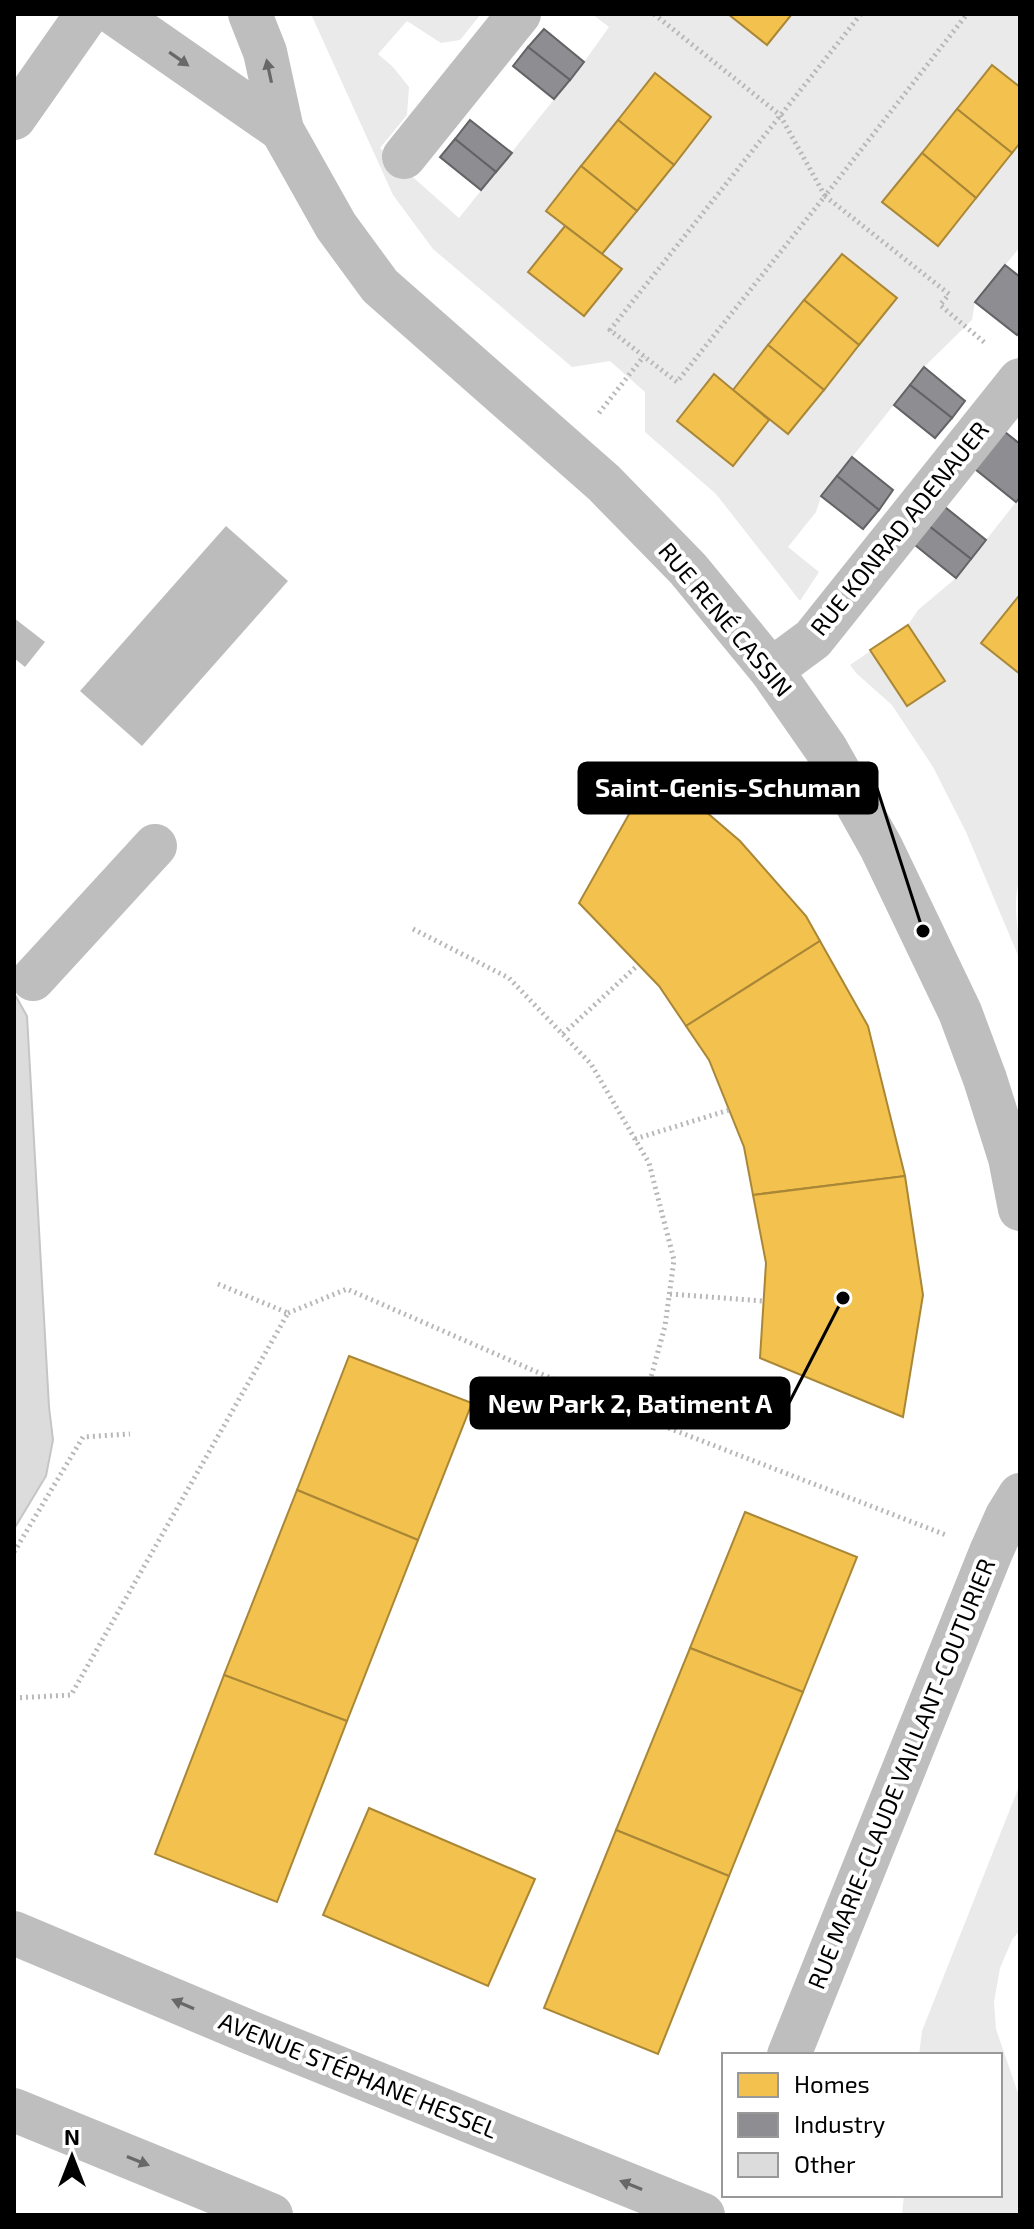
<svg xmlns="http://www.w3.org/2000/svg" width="1034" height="2229" font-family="'Exo 2',sans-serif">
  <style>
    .green { fill: #eaeaea }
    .water { fill: #bcbcbc }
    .homes { fill: #f2c14e; stroke: #a98737; stroke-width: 2 }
    .industry { fill: #8d8d92; stroke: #636366; stroke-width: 2 }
    .building { fill: #dcdcdc; stroke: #c5c5c5; stroke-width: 2 }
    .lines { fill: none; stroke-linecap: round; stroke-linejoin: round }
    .path { stroke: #b8b8b8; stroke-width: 5; stroke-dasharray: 2 4; stroke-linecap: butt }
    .minor { stroke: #bebebe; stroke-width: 44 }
    .oneway { fill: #686868 }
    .labels { text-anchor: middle; stroke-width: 8; stroke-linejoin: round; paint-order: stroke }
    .street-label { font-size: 24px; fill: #000; stroke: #fff }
    .leader { fill: none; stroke: #000; stroke-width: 3 }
    .callout-dot { fill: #000; stroke: #fff; stroke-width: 3 }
    .callout { fill: #000; stroke: #000; stroke-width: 3 }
    .callout-label { font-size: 26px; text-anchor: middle; font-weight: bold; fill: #fff }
  </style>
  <rect width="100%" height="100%" fill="#fff"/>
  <g class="green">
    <polygon points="311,14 481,14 460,40 441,43 407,21 378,54 393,67 409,87 407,115 380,148 459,218 584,62 609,27 592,14 1018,14 1020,18 1020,247 975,302 972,320 924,367 821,496 816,512 788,547 819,572 800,601 716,494 645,432 645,392 610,361 572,367 433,249 393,195"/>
    <path d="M1020,497V878C1011,904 1020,933 1020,960L966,832L933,767L892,705L856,673L850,665L908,625L918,610L956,578Z"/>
    <polygon points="1020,1784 1020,1930 1012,1940 1000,1968 994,2002 996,2029 1020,2099 1020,2215 902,2215 904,2195 1000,2195 1000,2055 919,2055 922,2031"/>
  </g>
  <g class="water">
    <polygon points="226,526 288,581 142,746 80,691"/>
    <polygon points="14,618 45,642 25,667 14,658"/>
  </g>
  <g class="homes">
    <polygon points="728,14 792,14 767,45"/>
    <polygon points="992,65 1020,87 1020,143 1012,153 957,109"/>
    <polygon points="655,73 711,117 674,165 618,120"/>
    <polygon points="957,109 1012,153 976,198 922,153"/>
    <polygon points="618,120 674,165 637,211 581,166"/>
    <polygon points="922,153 976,198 938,246 882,202"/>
    <polygon points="581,166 637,211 602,254 546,211"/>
    <polygon points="565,226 622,269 584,316 528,272"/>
    <polygon points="842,254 897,298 859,345 804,300"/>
    <polygon points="804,300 859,345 824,390 768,345"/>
    <polygon points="768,345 824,390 788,434 733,390"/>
    <polygon points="714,374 769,420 733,466 677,421"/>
    <polygon points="1018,597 1020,598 1020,674 981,643"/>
    <polygon points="908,625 945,681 907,706 870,650"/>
    <polygon points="655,768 740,841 806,916 820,941 686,1026 659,986 579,903"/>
    <polygon points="820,941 868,1026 905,1176 753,1195 744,1147 709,1060 686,1026"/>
    <polygon points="905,1176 923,1295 903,1417 760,1358 766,1263 753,1195"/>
    <polygon points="349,1356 472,1403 418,1540 297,1490"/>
    <polygon points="297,1490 418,1540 347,1721 224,1675"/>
    <polygon points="745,1512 857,1557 803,1692 690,1648"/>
    <polygon points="690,1648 803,1692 729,1876 616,1830"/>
    <polygon points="224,1675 347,1721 277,1902 155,1854"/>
    <polygon points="369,1808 535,1879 488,1986 323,1915"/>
    <polygon points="616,1830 729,1876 658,2054 544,2008"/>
  </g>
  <g class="industry">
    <polygon points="544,29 584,62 570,80 528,47"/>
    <polygon points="528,47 570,80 554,99 513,66"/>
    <polygon points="470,120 512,153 496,172 455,139"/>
    <polygon points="455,139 496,172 481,190 440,157"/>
    <polygon points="1005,265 1020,277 1020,331 1017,335 975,302"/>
    <polygon points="924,367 965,401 952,418 910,385"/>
    <polygon points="910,385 952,418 935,438 894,405"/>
    <polygon points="1005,432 1020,444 1020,497 1016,502 975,469"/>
    <polygon points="852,457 893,490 879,510 837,476"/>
    <polygon points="837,476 879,510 863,529 821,496"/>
    <polygon points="945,507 986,540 971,559 929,526"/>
    <polygon points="929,526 971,559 956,578 915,545"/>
  </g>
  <polygon class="building" points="14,993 27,1016 49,1407 53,1440 46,1476 14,1529"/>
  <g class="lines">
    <g class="path">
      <polyline points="654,14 780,115 825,196 967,14"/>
      <polyline points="861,14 610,330 677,382 825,196 949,294 940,305 985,343"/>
      <polyline points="599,413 644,356"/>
      <polyline points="413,929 509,978 591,1064 649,1163 674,1260 665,1326 640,1417"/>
      <polyline points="563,1034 638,965"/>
      <polyline points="635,1139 729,1110"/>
      <polyline points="218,1284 288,1313"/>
      <polyline points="670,1294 763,1301"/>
      <polyline points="288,1313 347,1289 640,1417 946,1535"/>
      <polyline points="14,1552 83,1437 130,1434"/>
      <polyline points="14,1698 71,1695 288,1313"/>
    </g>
    <g class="minor">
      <polyline points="115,14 282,130"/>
      <polyline points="250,14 265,52 282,130 336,226 380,286 604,483 688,569 771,670 826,749 881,847 960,1012 985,1079 1010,1158 1020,1209"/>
      <polyline points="14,118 87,14"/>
      <polyline points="404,157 519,14"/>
      <polyline points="771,670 813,639 1020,380"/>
      <polyline points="33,979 155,846"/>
      <polyline points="14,1933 249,2032 703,2215"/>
      <polyline points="789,2055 991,1552 1007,1516 1020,1495"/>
      <polyline points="14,2110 271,2215"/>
    </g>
  </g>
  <defs><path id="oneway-solid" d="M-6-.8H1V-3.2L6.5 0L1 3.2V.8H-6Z" transform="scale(2)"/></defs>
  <g class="oneway">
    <use href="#oneway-solid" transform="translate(179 59) rotate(35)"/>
    <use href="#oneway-solid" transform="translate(269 71) rotate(-102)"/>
    <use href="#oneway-solid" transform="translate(183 2004) rotate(-157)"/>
    <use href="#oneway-solid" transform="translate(138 2161) rotate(22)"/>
    <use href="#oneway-solid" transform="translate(631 2185) rotate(-158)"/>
  </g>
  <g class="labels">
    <g class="street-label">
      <text transform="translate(900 529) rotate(-51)" y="8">RUE KONRAD ADENAUER</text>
      <text transform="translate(725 620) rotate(50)" y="8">RUE RENÉ CASSIN</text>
      <text transform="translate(902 1774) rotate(-68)" y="8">RUE MARIE-CLAUDE VAILLANT-COUTURIER</text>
      <text transform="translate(358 2076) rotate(22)" y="8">AVENUE STÉPHANE HESSEL</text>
    </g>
  </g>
  <path class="leader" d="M923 931L877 788M843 1298L789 1403"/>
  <g class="callout-dot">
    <circle cx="923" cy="931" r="8"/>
    <circle cx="843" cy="1298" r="8"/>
  </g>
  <g class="callout">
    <rect x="579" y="763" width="298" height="50" rx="8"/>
    <rect x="471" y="1378" width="318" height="50" rx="8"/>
  </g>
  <g class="callout-label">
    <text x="728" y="797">Saint-Genis-Schuman</text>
    <text x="630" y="1413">New Park 2, Batiment A</text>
  </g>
  <rect width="1034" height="2229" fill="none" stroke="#000000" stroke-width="32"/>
  <rect x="722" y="2053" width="280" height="144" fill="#ffffff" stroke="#999999" stroke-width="2"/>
  <rect x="738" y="2073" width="40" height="24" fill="#f2c14e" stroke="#999999" stroke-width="2"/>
  <text x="794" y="2093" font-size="24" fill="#000000">Homes</text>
  <rect x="738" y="2113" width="40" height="24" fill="#8d8d92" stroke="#999999" stroke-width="2"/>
  <text x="794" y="2133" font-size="24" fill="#000000">Industry</text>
  <rect x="738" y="2153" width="40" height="24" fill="#dcdcdc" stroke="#999999" stroke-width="2"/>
  <text x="794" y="2173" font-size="24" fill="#000000">Other</text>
  <g transform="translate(72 2157)" stroke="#ffffff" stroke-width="6" paint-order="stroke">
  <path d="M0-6L14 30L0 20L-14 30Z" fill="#000000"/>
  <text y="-12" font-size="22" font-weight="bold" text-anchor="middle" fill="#000000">N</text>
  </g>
</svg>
